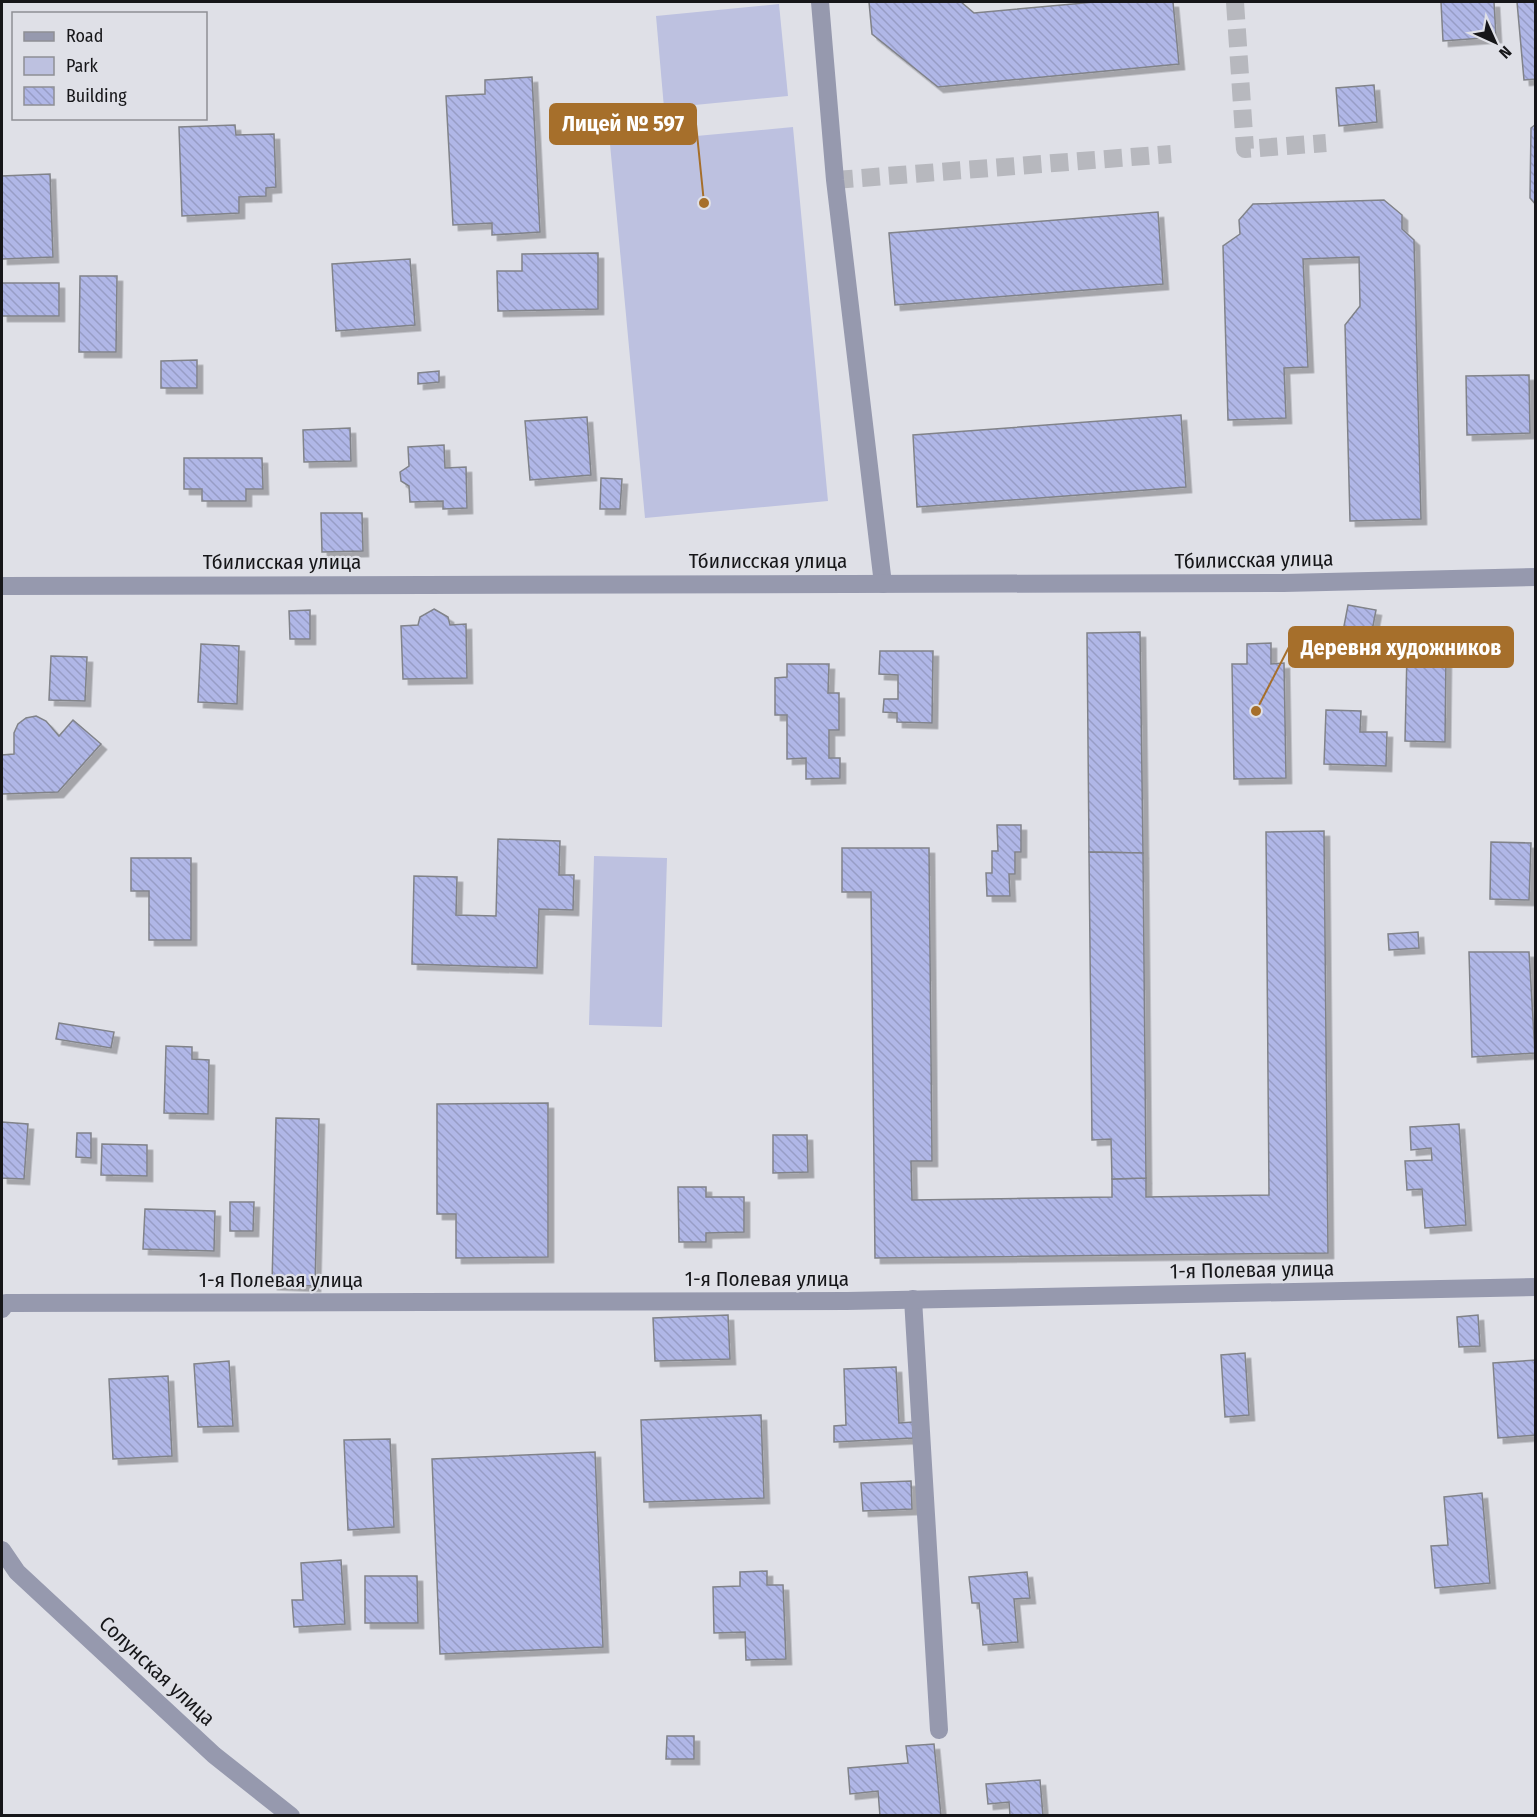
<svg xmlns="http://www.w3.org/2000/svg" width="1537" height="1817" font-family="'Fira Sans Condensed',sans-serif">
  <style>
    .green { fill: #bdc1e0 }
    .building { fill: url(#building-back-hatch); stroke: #818389; stroke-width: 1.5; filter: url(#shadow) }
    .lines { fill: none; stroke-linecap: round; stroke-linejoin: round }
    .minor-tunnel { stroke: #b7b8be; stroke-width: 18; stroke-dasharray: 18 9; stroke-linecap: butt }
    .minor { stroke: #9699ae; stroke-width: 18 }
    .labels { text-anchor: middle; stroke-width: 4.5; stroke-linejoin: round; paint-order: stroke }
    .street-label { font-size: 21px; fill: #161619; stroke: #dfe0e7 }
    .leader { fill: none; stroke: #a66f2b; stroke-width: 2 }
    .callout-dot { fill: #a66f2b; stroke: #dfe0e7; stroke-width: 2 }
    .callout { fill: #a66f2b; stroke: #a66f2b; stroke-width: 2 }
    .callout-label { font-size: 22px; text-anchor: middle; font-weight: bold; fill: #fff }
  </style>
  <defs>
    <pattern id="building-back-hatch" width="6" height="6" patternUnits="userSpaceOnUse" patternTransform="scale(1.5)"><rect width="6" height="6" fill="#b0b7e7"/><path d="M-1 5l2 2M0 0l6 6M5-1l2 2" fill="none" stroke="#979dc6"/></pattern>
    <filter id="shadow"><feDropShadow dx="5.5" dy="5.5" stdDeviation="0" flood-color="#0004"/></filter>
  </defs>
  <rect width="100%" height="100%" fill="#dfe0e7"/>
  <g class="green">
    <polygon points="779,4 788,96 664,108 656,16"/>
    <polygon points="793,127 828,501 645,518 610,144"/>
    <polygon points="594,856 667,858 662,1027 589,1025"/>
  </g>
  <g class="building">
    <polygon points="869,2 961,2 974,13 1095,2 1173,2 1179,64 938,87 872,34"/>
    <polygon points="1441,2 1494,2 1496,37 1443,41"/>
    <polygon points="1517,2 1536,2 1536,79 1524,80"/>
    <polygon points="532,77 540,232 492,235 492,223 453,225 446,96 485,94 485,80"/>
    <polygon points="1374,85 1377,122 1339,126 1336,88"/>
    <polygon points="1536,124 1536,205 1530,198 1531,128"/>
    <polygon points="235,125 236,135 274,134 276,187 266,188 266,196 239,197 239,213 182,216 179,127"/>
    <polygon points="50,174 53,257 2,259 2,176"/>
    <polygon points="1384,200 1402,215 1402,229 1414,240 1421,519 1350,521 1345,325 1360,306 1359,257 1303,259 1308,367 1284,368 1286,418 1228,420 1223,246 1240,234 1239,220 1253,204"/>
    <polygon points="1158,212 1163,284 895,305 889,233"/>
    <polygon points="598,253 598,309 498,311 497,271 522,271 522,254"/>
    <polygon points="410,259 415,325 336,331 332,264"/>
    <polygon points="80,276 117,276 116,352 79,352"/>
    <rect x="2" y="283" width="57" height="33"/>
    <polygon points="197,360 197,388 161,388 161,361"/>
    <polygon points="439,371 439,382 418,384 418,373"/>
    <polygon points="1529,375 1530,433 1467,435 1466,376"/>
    <polygon points="1181,415 1186,487 917,507 913,435"/>
    <polygon points="587,417 591,475 530,480 525,421"/>
    <polygon points="350,428 351,461 304,462 303,430"/>
    <polygon points="444,445 445,468 466,467 467,508 443,509 443,501 410,502 409,486 401,481 400,472 409,466 408,447"/>
    <polygon points="184,458 262,458 263,489 246,489 246,501 202,501 202,489 184,489"/>
    <polygon points="601,478 622,479 620,509 600,509"/>
    <polygon points="321,513 362,513 363,551 322,552"/>
    <polygon points="1348,605 1376,610 1368,652 1340,647"/>
    <polygon points="434,609 448,617 450,625 466,624 467,678 403,679 401,626 418,625 420,617"/>
    <polygon points="310,610 310,639 290,639 289,611"/>
    <polygon points="1140,632 1143,853 1089,852 1087,633"/>
    <polygon points="1271,643 1271,664 1284,663 1286,778 1234,779 1232,664 1247,664 1247,644"/>
    <polygon points="201,644 239,646 237,704 198,702"/>
    <polygon points="880,651 933,651 932,723 897,722 897,713 883,712 884,699 898,699 898,675 879,674"/>
    <polygon points="1407,652 1446,653 1445,742 1405,741"/>
    <polygon points="51,656 87,657 85,701 49,700"/>
    <polygon points="787,664 829,664 828,693 839,693 839,730 829,730 829,758 840,758 840,778 806,779 806,758 787,759 787,715 775,715 775,678 787,677"/>
    <polygon points="1326,710 1361,711 1360,732 1387,732 1386,766 1324,764"/>
    <polygon points="36,716 46,721 59,736 73,720 101,744 58,792 2,794 2,755 14,754 14,733 18,724 26,718"/>
    <polygon points="997,825 1021,825 1021,852 1015,852 1015,874 1009,874 1010,896 987,896 986,873 992,873 992,851 998,851"/>
    <polygon points="1324,831 1328,1253 875,1258 871,892 842,892 842,848 929,848 932,1161 911,1161 912,1200 1112,1197 1112,1179 1146,1178 1146,1197 1269,1195 1266,832"/>
    <polygon points="498,839 560,841 559,875 574,875 573,910 539,909 537,968 412,964 414,876 457,877 456,915 496,916"/>
    <polygon points="1491,842 1531,843 1529,900 1490,899"/>
    <polygon points="1089,852 1143,853 1146,1178 1112,1179 1111,1139 1092,1140"/>
    <polygon points="131,858 191,858 191,940 149,940 149,891 131,891"/>
    <polygon points="1418,932 1419,948 1389,950 1388,934"/>
    <polygon points="1469,952 1529,952 1535,1053 1472,1057"/>
    <polygon points="59,1023 114,1032 111,1048 56,1039"/>
    <polygon points="166,1046 192,1047 192,1059 209,1060 208,1114 164,1113"/>
    <polygon points="548,1103 548,1257 456,1258 456,1214 437,1214 437,1104"/>
    <polygon points="276,1118 319,1119 315,1286 272,1284"/>
    <polygon points="2,1122 28,1124 24,1179 2,1178"/>
    <polygon points="1459,1124 1466,1225 1425,1228 1422,1189 1407,1190 1405,1161 1432,1160 1431,1148 1411,1150 1410,1127"/>
    <polygon points="77,1133 91,1133 91,1158 76,1157"/>
    <polygon points="773,1135 807,1135 808,1172 773,1173"/>
    <polygon points="102,1144 147,1145 147,1176 101,1175"/>
    <polygon points="678,1187 706,1187 706,1197 744,1197 744,1232 706,1233 706,1242 679,1242"/>
    <polygon points="230,1202 254,1202 253,1231 230,1231"/>
    <polygon points="145,1209 215,1211 214,1251 143,1249"/>
    <polygon points="728,1315 730,1359 655,1361 653,1318"/>
    <polygon points="1478,1315 1480,1346 1459,1347 1457,1317"/>
    <polygon points="1245,1353 1249,1415 1225,1417 1221,1355"/>
    <polygon points="1536,1360 1536,1435 1498,1438 1493,1363"/>
    <polygon points="229,1361 233,1426 198,1427 194,1364"/>
    <polygon points="896,1367 899,1423 913,1422 913,1438 834,1442 834,1426 846,1425 844,1369"/>
    <polygon points="168,1376 172,1456 113,1459 109,1379"/>
    <polygon points="761,1415 764,1498 644,1502 641,1420"/>
    <polygon points="390,1439 394,1527 348,1530 344,1440"/>
    <polygon points="595,1452 603,1647 440,1654 432,1459"/>
    <polygon points="911,1481 912,1509 863,1511 861,1483"/>
    <polygon points="1482,1493 1490,1583 1435,1588 1431,1546 1448,1545 1444,1497"/>
    <polygon points="341,1560 345,1624 294,1627 292,1600 303,1600 301,1563"/>
    <polygon points="767,1571 767,1585 783,1585 786,1659 746,1660 745,1632 714,1633 713,1587 740,1586 740,1572"/>
    <polygon points="1027,1572 1030,1598 1014,1599 1018,1642 983,1645 979,1603 972,1603 969,1577"/>
    <polygon points="365,1576 417,1576 418,1623 365,1623"/>
    <polygon points="667,1736 694,1736 694,1759 666,1759"/>
    <polygon points="934,1744 941,1816 880,1816 878,1791 850,1794 848,1768 908,1763 906,1746"/>
    <polygon points="1040,1780 1043,1816 1010,1816 1009,1802 988,1804 986,1784"/>
  </g>
  <g class="lines">
    <g class="minor-tunnel">
      <polyline points="1235,2 1245,149 1326,143"/>
      <polyline points="835,180 1171,154"/>
    </g>
    <g class="minor">
      <polyline points="820,2 835,180 883,584"/>
      <polyline points="2,586 1284,583 1536,577"/>
      <polyline points="913,1299 939,1730"/>
      <polyline points="2,1309 6,1303 847,1301 1536,1287"/>
      <polyline points="2,1550 17,1572 214,1755 291,1816"/>
    </g>
  </g>
  <g class="labels">
    <g class="street-label">
      <text transform="translate(1254 560) rotate(-1)" y="7">Тбилисская улица</text>
      <text x="768" y="568">Тбилисская улица</text>
      <text x="282" y="569">Тбилисская улица</text>
      <text transform="translate(1252 1270) rotate(-1)" y="7">1-я Полевая улица</text>
      <text x="767" y="1286">1-я Полевая улица</text>
      <text x="281" y="1287">1-я Полевая улица</text>
      <text transform="translate(157 1671) rotate(43)" y="7">Солунская улица</text>
    </g>
  </g>
  <path class="leader" d="M704 203L696 124M1256 711L1289 647"/>
  <g class="callout-dot">
    <circle cx="704" cy="203" r="6"/>
    <circle cx="1256" cy="711" r="6"/>
  </g>
  <g class="callout">
    <rect x="550" y="104" width="146" height="40" rx="6"/>
    <rect x="1289" y="627" width="224" height="40" rx="6"/>
  </g>
  <g class="callout-label">
    <text x="623" y="131">Лицей № 597</text>
    <text x="1401" y="655">Деревня художников</text>
  </g>
  <rect width="1537" height="1817" fill="none" stroke="#161619" stroke-width="6"/>
  <rect x="12" y="12" width="195" height="108" fill="#dfe0e7" stroke="#8f8f95" stroke-width="1.5"/>
  <rect x="24" y="32" width="30" height="9" fill="#9699ae" stroke="#8f8f95" stroke-width="1.5"/>
  <text x="66" y="42" font-size="18" fill="#161619">Road</text>
  <rect x="24" y="57" width="30" height="18" fill="#bdc1e0" stroke="#8f8f95" stroke-width="1.5"/>
  <text x="66" y="72" font-size="18" fill="#161619">Park</text>
  <rect x="24" y="87" width="30" height="18" fill="url(#building-back-hatch)" stroke="#8f8f95" stroke-width="1.5"/>
  <text x="66" y="102" font-size="18" fill="#161619">Building</text>
  <g transform="translate(1495 42) rotate(135)" stroke="#dfe0e7" stroke-width="4.5" paint-order="stroke">
  <path d="M0-4.5L10 22L0 15L-10 22Z" fill="#161619"/>
  <text y="-9" font-size="16" font-weight="bold" text-anchor="middle" fill="#161619">N</text>
  </g>
</svg>
